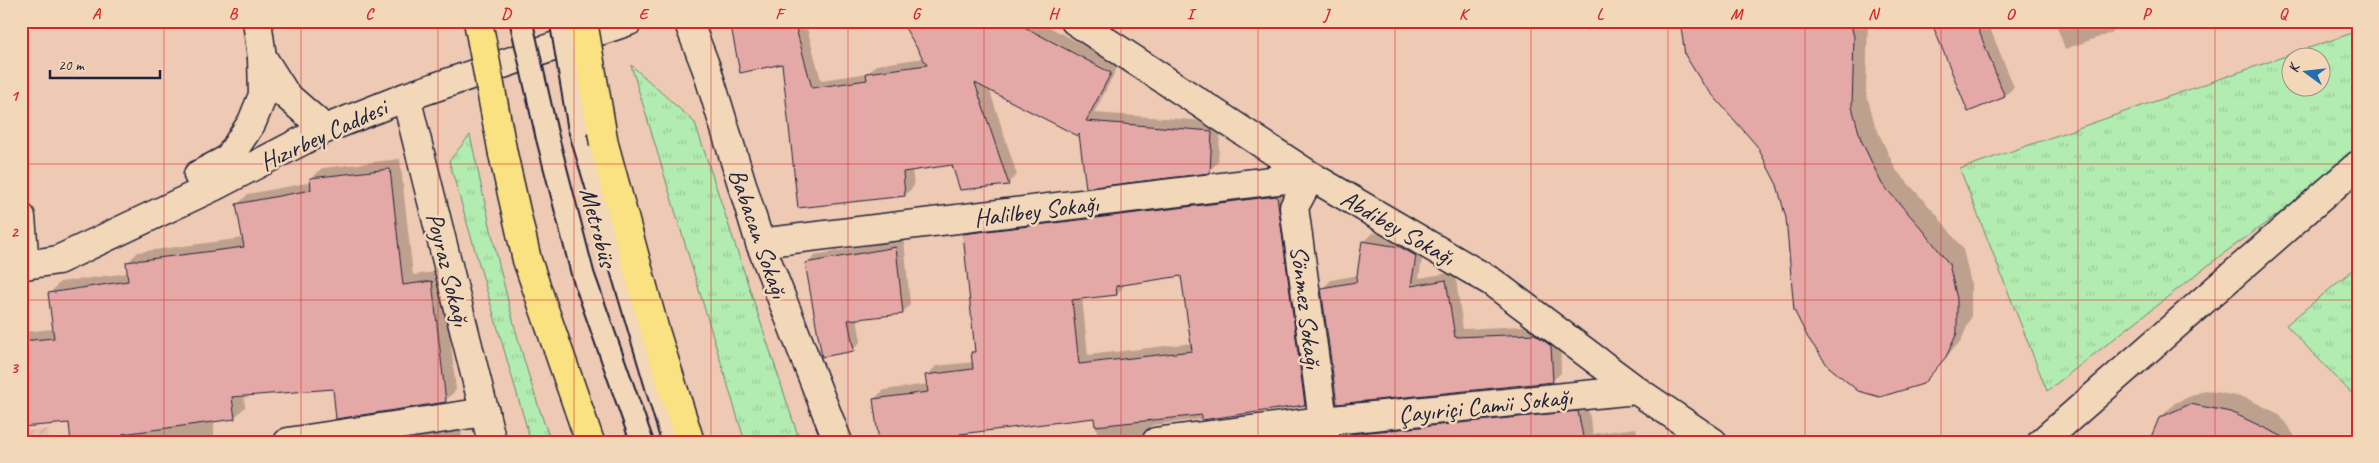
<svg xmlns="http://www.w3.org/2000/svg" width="2379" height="463" font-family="Caveat,sans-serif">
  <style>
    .industrial { fill: url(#industrial-furrows) }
    .grass { fill: url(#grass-tufts); stroke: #6a8776; fill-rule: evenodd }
    .shadow { fill: #0003; fill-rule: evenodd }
    .building { fill: #e4a9a6; stroke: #22223b; fill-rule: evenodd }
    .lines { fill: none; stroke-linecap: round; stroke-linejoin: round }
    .lane-casing { stroke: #22223b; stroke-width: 25 }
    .street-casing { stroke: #22223b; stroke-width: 31 }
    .secondary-casing { stroke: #22223b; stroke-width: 31 }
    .highway-casing { stroke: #22223b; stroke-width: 31 }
    .lane { stroke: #f2d7b9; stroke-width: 21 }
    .street { stroke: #f2d7b9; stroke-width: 28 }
    .secondary { stroke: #f2d7b9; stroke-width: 28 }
    .highway { stroke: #fae181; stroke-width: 28 }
    .lane-bridge-casing { stroke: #22223b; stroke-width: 25; stroke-linecap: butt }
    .highway-bridge-casing { stroke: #22223b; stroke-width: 31; stroke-linecap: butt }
    .lane-bridge { stroke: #f2d7b9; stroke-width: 21 }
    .highway-bridge { stroke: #fae181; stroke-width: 28 }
    .grid { fill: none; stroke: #d62828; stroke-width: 1; stroke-opacity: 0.55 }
    .labels { text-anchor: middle; stroke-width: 5; stroke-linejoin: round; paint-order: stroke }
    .street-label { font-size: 25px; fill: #22223b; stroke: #f2d7b9 }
    .neatline { fill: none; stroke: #d62828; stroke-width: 2 }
    .grid-label { font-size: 16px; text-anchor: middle; font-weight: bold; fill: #d62828 }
  </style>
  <defs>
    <pattern id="industrial-furrows" width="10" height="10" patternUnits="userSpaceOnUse" patternTransform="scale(1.25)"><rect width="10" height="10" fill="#e7bcad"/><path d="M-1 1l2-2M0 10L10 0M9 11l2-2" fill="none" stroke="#c6a196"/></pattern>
    <pattern id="grass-tufts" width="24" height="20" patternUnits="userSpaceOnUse" patternTransform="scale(1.25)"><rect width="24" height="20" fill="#b2ecb0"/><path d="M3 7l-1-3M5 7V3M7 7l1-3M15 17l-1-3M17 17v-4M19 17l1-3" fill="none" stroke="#99ca98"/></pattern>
  </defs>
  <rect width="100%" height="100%" fill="#eec9b3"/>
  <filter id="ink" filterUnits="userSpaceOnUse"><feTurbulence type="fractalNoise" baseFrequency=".02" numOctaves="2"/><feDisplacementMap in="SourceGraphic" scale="10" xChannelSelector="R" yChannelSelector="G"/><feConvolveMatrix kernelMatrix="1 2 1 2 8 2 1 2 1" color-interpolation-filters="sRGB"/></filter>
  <g filter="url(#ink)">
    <polygon class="industrial" points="48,429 49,442 21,442 21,432"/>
    <g class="grass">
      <path d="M2358,31V157L2220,256L2047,391L1960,169ZM2292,58H2322V88H2292Z"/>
      <polygon points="631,65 695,123 800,442 745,442"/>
      <path d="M470,135C493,239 514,342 551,442H531L449,161Z"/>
      <polygon points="2358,266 2358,400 2286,325"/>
    </g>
    <g class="shadow">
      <polygon points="731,21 805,21 821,80 869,73 876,65 924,58 914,21 1038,21 1119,64 1094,113 1221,122 1218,162 1209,171 1080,132 989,88 1017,175 1008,183 953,164 912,169 914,186 905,195 783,63"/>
      <polygon points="1682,21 1868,21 1866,92 1875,125 1896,170 1937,215 1963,249 1971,284 1971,317 1961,341 1922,383 1787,217 1778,185 1759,145"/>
      <polygon points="1939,21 1987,21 2014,87 2005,96 1969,110"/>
      <polygon points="2055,21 2136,21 2118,26 2111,33 2065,49"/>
      <polygon points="400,159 413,275 443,271 456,390 445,401 334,388 244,395 245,407 234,418 214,420 214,442 72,442 70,421 21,426 21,332 54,329 50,293 60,282 128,273 127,263 138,252 244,238 237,205 248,194 312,182 311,179 322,168"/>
      <path d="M1286,187L1314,397L1305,406L1153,425L1150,427L1149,433L1153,442H1098L1095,417L971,431L963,442H880L874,399L884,390L928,384L927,376L936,366L974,362L973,353L976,349L964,235L974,225ZM1182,274L1192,343L1088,355L1082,297L1117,294L1126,283Z"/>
      <polygon points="1372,233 1410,238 1424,247 1419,278 1455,272 1463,329 1544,325 1560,337 1561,373 1552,381 1322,289 1331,280 1358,275 1363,242"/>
      <polygon points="904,239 910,305 902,313 857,318 861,341 853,350 807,264 815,255"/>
      <polygon points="2205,390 2246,398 2279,414 2299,442 2151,442 2160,418 2175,403"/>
      <polygon points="1587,403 1593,434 1636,428 1638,442 1342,442 1342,435 1352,426"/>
      <polygon points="460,426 463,442 358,442"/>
      <polygon points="1319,429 1323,442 1222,442"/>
    </g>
    <g class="building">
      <polygon points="730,21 794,21 812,88 867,80 866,73 927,65 901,21 1013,21 1111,73 1086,121 1212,131 1210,173 1086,188 1079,134 1078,136 975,83 1009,185 960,190 952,165 903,172 905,196 798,208 782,64 740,73"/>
      <polygon points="1680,21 1850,21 1854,37 1852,107 1861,140 1882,184 1923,230 1949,264 1957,299 1957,333 1946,357 1923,384 1880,397 1858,391 1828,366 1808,338 1794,310 1786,218 1777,185 1757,146 1703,84 1685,55"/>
      <polygon points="1931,21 1975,21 2005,97 1968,112"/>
      <polygon points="390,169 403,285 432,281 446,402 336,419 333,389 232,397 235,419 122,434 123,442 71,442 69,423 21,427 21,341 54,338 48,293 128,281 126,262 244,247 236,204 311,190 310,178"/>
      <path d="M1277,196L1305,405L1202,420V415L1095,426L1094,418L960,434L962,442H879L873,399L928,392L925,375L973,369L971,352H975L963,234ZM1181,276L1192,351L1079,364L1072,300L1117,295L1116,286Z"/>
      <polygon points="1362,241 1400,247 1416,256 1411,286 1446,280 1455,337 1535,334 1551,346 1553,382 1337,404 1321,288 1356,282"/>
      <polygon points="896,247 903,314 848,320 854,351 822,357 805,263"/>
      <polygon points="2190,404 2231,412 2294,442 2149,442 2159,418"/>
      <polygon points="1578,411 1584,442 1352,442 1351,434"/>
    </g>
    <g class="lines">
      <g class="lane-casing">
        <g id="lane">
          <polyline points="579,127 673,442"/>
          <polyline points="547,136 583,275 642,442"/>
        </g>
      </g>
      <g class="street-casing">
        <g id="street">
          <polyline points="688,21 707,70 760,243 838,442"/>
          <polyline points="1075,21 1311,176 1492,282 1636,390 1713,442"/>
          <polyline points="406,97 492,442"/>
          <polyline points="1311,176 1294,207 1326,442"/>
          <polyline points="21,217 25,265"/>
          <polyline points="760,243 1311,176"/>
          <polyline points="288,442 485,412"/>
          <polyline points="1156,442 1322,421 1636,390"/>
          <polyline points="2042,442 2358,165"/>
        </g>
      </g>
      <g class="secondary-casing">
        <g id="secondary">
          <polyline points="257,21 262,57 286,95 325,129"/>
          <polyline points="198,175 228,159 252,122 263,95 262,57"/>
          <polyline points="25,265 58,260 215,186 325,129 406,97 629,21"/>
        </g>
      </g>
      <g class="highway-casing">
        <g id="highway">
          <polyline points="604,144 655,331 690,442"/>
          <polyline points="503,154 527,260 590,442"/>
        </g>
      </g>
      <use href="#lane" class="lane"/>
      <use href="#street" class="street"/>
      <use href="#secondary" class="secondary"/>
      <use href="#highway" class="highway"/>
      <g class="lane-bridge-casing">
        <g id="lane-bridge">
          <polyline points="521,21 547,136"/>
          <polyline points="561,21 579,127"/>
        </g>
      </g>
      <g class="highway-bridge-casing">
        <g id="highway-bridge">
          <polyline points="478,21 503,154"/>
          <polyline points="583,21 604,144"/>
        </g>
      </g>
      <use href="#lane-bridge" class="lane-bridge"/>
      <use href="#highway-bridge" class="highway-bridge"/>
    </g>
  </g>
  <path class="grid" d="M164,21V442M301,21V442M438,21V442M574,21V442M711,21V442M848,21V442M984,21V442M1121,21V442M1258,21V442M1395,21V442M1531,21V442M1668,21V442M1805,21V442M1941,21V442M2078,21V442M2215,21V442M21,164H2358M21,300H2358"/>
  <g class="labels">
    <g class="street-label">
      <text transform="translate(323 134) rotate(-25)" y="9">Hızırbey Caddesi</text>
      <text transform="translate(1036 210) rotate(-7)" y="9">Halilbey Sokağı</text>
      <text transform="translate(599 227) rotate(75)" y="9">Metrobüs</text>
      <text transform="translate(1398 227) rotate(30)" y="9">Abdibey Sokağı</text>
      <text transform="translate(759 233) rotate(71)" y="9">Babacan Sokağı</text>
      <text transform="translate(449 269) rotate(76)" y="9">Poyraz Sokağı</text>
      <text transform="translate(1307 307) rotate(83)" y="9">Sönmez Sokağı</text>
      <text transform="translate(1485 405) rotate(-6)" y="9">Çayıriçi Camii Sokağı</text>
    </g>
  </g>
  <rect width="2379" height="463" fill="none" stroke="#f2d7b9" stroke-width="55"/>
  <g transform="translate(2306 72) rotate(285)"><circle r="24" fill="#f2d7b9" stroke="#9f8f87"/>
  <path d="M0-4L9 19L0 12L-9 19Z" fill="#1f6fb2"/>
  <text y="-8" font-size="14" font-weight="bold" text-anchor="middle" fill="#22223b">K</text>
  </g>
  <path d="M50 70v8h110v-8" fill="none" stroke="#22223b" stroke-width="2.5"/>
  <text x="58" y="70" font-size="15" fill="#22223b" stroke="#f2d7b9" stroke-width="4" paint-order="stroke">20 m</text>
  <rect x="28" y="28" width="2324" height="408" class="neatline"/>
  <g class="grid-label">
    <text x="96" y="19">A</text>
    <text x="233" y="19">B</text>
    <text x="369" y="19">C</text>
    <text x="506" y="19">D</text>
    <text x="643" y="19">E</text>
    <text x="779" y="19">F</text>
    <text x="916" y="19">G</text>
    <text x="1053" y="19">H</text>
    <text x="1190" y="19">I</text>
    <text x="1326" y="19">J</text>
    <text x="1463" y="19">K</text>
    <text x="1600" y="19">L</text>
    <text x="1736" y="19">M</text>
    <text x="1873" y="19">N</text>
    <text x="2010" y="19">O</text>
    <text x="2146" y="19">P</text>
    <text x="2283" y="19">Q</text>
    <text x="14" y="101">1</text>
    <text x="14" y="237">2</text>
    <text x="14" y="373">3</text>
  </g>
</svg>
